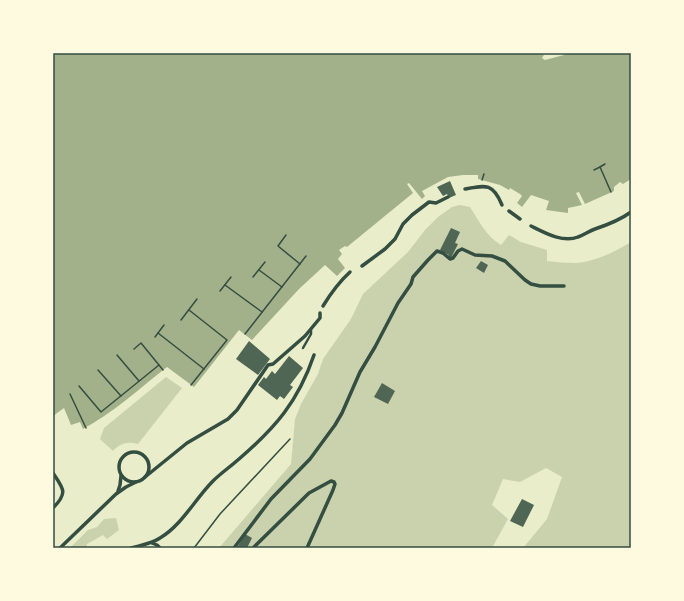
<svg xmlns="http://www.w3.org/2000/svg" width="684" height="601" font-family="Mulish,sans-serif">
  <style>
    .green { fill: #cad2ad }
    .water { fill: #a3b18a }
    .building { fill: #4f6655 }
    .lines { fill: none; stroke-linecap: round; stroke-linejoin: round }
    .path { stroke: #344e41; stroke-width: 1.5 }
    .service { stroke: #344e41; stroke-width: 1.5 }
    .pedestrian { stroke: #344e41; stroke-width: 2.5 }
    .minor { stroke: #344e41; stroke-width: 3.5 }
    .neatline { fill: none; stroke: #344e41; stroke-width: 1.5 }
  </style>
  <rect width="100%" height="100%" fill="#e9edc9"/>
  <g class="green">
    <path d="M460,205L470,207C479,221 486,236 501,245L509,235L521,242L547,250V261C556,262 566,263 575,263C595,262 614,252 631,242V548H523L547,519L562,477L546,468L520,482L503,479L492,505L508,519L492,548H219L291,464L295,419L301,404L318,374L323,359L351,319L363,294L408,252L425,230L438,217L452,207Z"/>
    <path d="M166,377L182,388L138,444C128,441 120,443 113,451L100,439L104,428Z"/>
    <polygon points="116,518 119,530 107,539 103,535 87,544 87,548 70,548 88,530 97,527 104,519"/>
  </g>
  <path class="water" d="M53,53H540L544,55L542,58L545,60L564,55L566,53H631V179L623,184L620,182L614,187V191L585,204L579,192L576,193L582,205L568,208V213L546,210L549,201L531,195L522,207L517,203L522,196L520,194L510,188L509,190L500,185L478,179V175H463L448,177L422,191L425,196L422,199L409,183L407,184L413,193L347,247L345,246L339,250L342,254L338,259L345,268L337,276L325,265L299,289L252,340L239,330L194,387L167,367C140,388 113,413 83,429L80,422L71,425L64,408L53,416Z"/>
  <g class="building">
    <polygon points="450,181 456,195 449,198 447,194 443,196 437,187"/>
    <polygon points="451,228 460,232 455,243 458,244 451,258 448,256 449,255 440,250"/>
    <polygon points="481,261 488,265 484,273 476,268"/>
    <polygon points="249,341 270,359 258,375 236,359"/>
    <polygon points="289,356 303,368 290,385 293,387 284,399 280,396 277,400 258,385 264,377 266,379 272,371 275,374"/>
    <polygon points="382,383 395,391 388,404 374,397"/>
    <polygon points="522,499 534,505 523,527 510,521"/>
    <polygon points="245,534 252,538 247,548 237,548"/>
  </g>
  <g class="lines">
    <g class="path">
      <polyline points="600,167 605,164"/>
      <polyline points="594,170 600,167 611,192"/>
      <polyline points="482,180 484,174"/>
      <polyline points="286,235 278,246 300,264"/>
      <polyline points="259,270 282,287"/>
      <polyline points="253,277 265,262"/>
      <polyline points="225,285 262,312"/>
      <polyline points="220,291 231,277"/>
      <polyline points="189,310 227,340 191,385"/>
      <polyline points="181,320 197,299"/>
      <polyline points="158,333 204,369"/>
      <polyline points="245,334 306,256"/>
      <polyline points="155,337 164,325"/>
      <polyline points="134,349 141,343 163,370"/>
      <polyline points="117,355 139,381"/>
      <polyline points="98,370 121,396"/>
      <polyline points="79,386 101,412 159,365"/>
      <polyline points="70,394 86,428"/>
    </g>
    <polyline class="service" points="194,548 220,514 290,439"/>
    <polyline class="pedestrian" points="303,348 311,334 311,330"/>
    <g class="minor">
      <path d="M465,189C486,185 493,183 502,205"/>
      <polyline points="509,211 520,219"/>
      <path d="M531,226C545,233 563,243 578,237C584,235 589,231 595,229C607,225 620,220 631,212"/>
      <polyline points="362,266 385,249 395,239 403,224 412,215 429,202 436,203 448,197"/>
      <path d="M323,306C331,293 339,282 350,272"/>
      <circle cx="134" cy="467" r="15"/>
      <path d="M53,473C64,489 68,493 53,508"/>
      <polyline points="145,477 187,443 228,419 237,410 268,365 273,364 305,336 320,318 320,313"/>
      <polyline points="118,491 120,485 121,476"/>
      <polyline points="152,543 157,545 160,548"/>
      <polyline points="60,548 116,494 126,487 136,482"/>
      <path d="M131,548C141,545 151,544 160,538C182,525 195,499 213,481C221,473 230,467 239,459C275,428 298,402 314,355"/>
      <polyline points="234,548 271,499 310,459 335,425 342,413 360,372 375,347 398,303 411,284 413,277 428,260 437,251 443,253 450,259 453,258 458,251 462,249 475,255 492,256 505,261 525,280 531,284 540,286 564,286"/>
      <polyline points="253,548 309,493 331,481 334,482 335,484 333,490 307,548"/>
    </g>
  </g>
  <rect width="684" height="601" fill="none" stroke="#fefae0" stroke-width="108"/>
  <rect x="54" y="54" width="576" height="493" class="neatline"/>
</svg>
